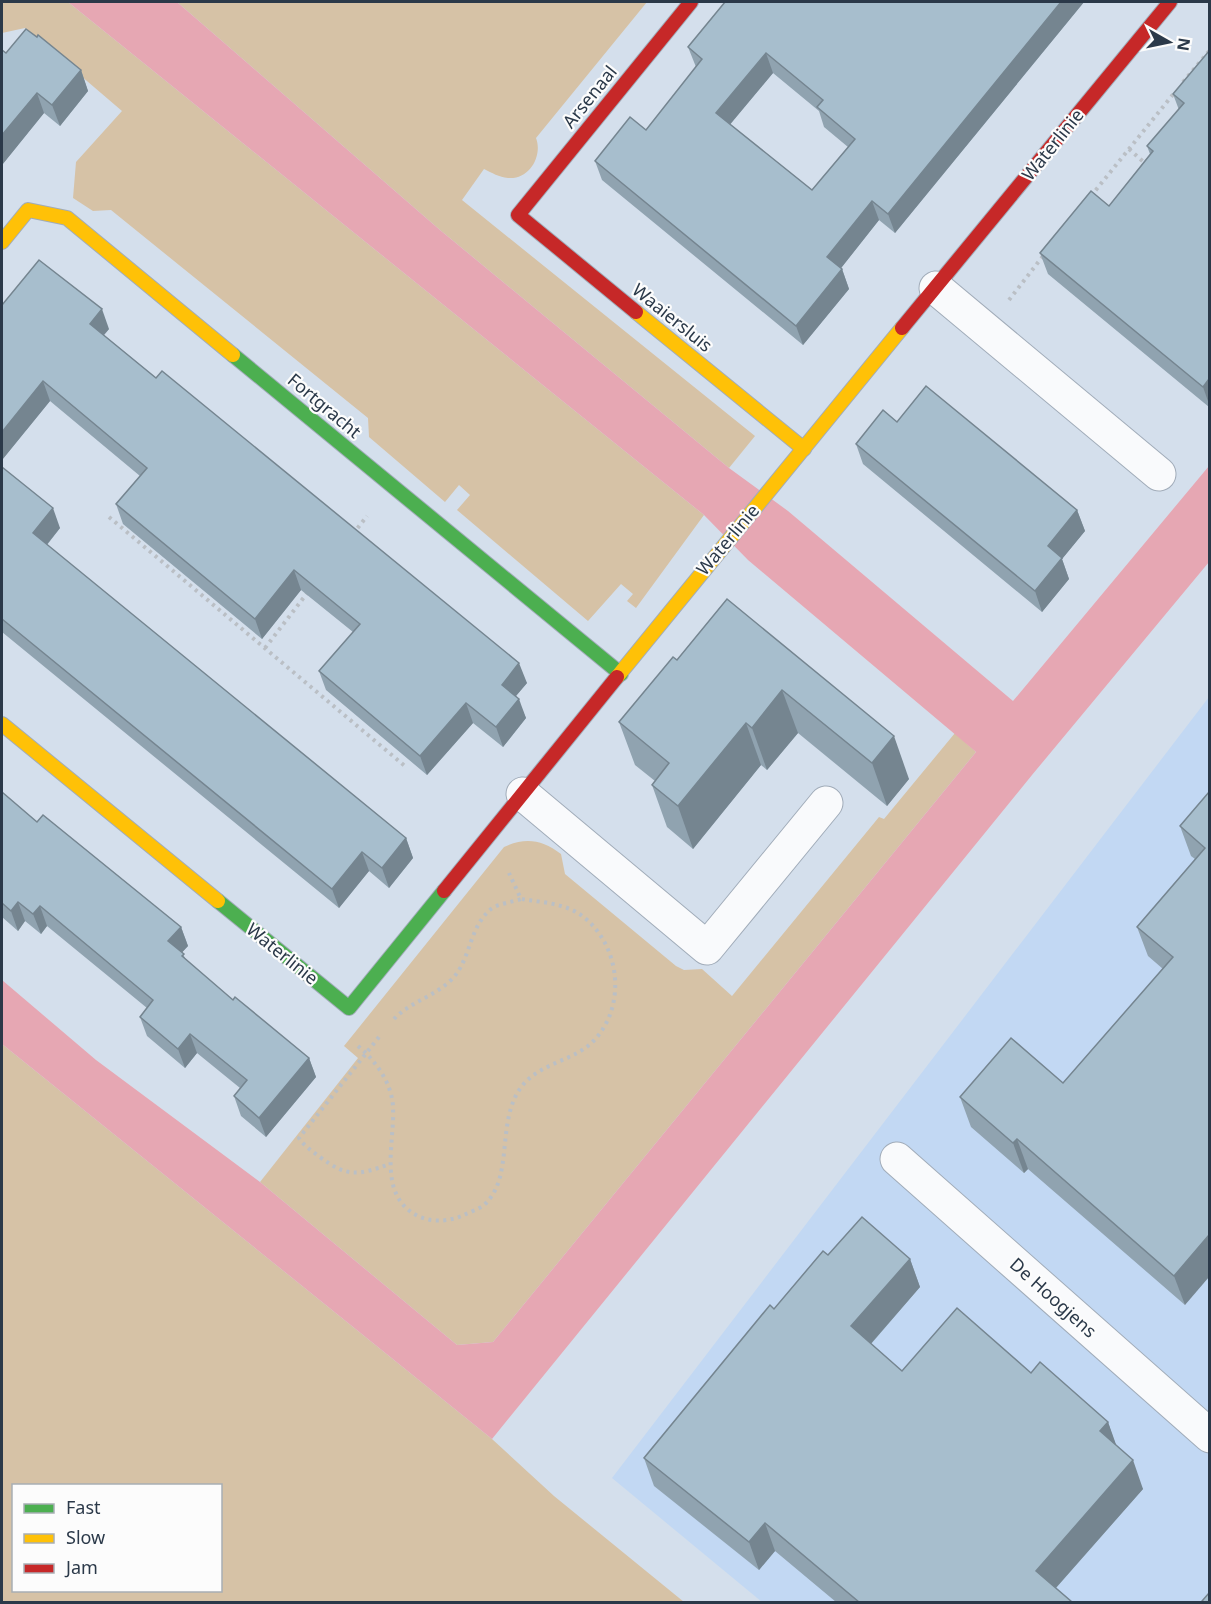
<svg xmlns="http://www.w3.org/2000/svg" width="1211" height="1604" font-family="'Noto Sans',sans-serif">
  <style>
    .built { fill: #c2d8f3 }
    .green { fill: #d6c2a6; fill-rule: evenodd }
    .water { fill: #e6a7b3 }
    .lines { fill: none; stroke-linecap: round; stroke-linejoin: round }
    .street-casing { stroke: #a1acb9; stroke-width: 35 }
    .fast-casing { stroke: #a1acb9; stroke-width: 16 }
    .slow-casing { stroke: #a1acb9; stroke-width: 16 }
    .jam-casing { stroke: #a1acb9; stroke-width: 16 }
    .path { stroke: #babfc5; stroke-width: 4; stroke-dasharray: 3 4.5; stroke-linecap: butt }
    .street { stroke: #f9fafc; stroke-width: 33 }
    .fast { stroke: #4caf50; stroke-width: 14 }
    .slow { stroke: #ffc107; stroke-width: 14 }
    .jam { stroke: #c62828; stroke-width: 14 }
    .wall { fill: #90a3b0; fill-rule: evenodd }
    .shaded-wall { fill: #758590 }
    .building { fill: #a7becd; stroke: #758590; stroke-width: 1.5; fill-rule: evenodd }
    .labels { text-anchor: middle; stroke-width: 4.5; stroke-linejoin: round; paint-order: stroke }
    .street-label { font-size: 18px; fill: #2b3949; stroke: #fcfcfc }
  </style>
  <rect width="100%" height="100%" fill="#d4dfec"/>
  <polygon class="built" points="1209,697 1209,1602 762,1602 612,1478"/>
  <g class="green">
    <polygon points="2,2 68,2 704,515 636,608 627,601 633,594 621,584 588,621 457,510 470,495 459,485 445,502 369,437 368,418 111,210 93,211 73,198 76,162 122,111 25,28 2,33"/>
    <path d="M177,2H647L536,138C543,156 529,180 508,178C499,177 492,173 484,169L462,200L755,436L729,468L440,230Z"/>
    <path d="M955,733L976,752L493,1342L457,1345L260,1182L358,1058L344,1046L504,847C526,837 542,840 561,854L565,874L676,966L684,970L702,969L732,996L879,817L884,819Z"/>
    <path d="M2,1044L492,1439L554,1496L684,1602H2ZM14,1486H220V1590H14Z"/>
  </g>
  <polygon class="water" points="68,2 177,2 440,230 729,468 788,511 1013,701 1209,466 1209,562 1032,775 492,1439 2,1044 2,980 96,1060 260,1182 457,1345 493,1342 976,752 748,560 704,515"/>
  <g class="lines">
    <g class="street-casing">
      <g id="street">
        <polyline points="936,288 1159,474"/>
        <polyline points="523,794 707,948 826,803"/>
        <polyline points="897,1159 1210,1436"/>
      </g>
    </g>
    <g class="fast-casing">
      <g id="fast">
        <polyline points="233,355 621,674"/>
        <polyline points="218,901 349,1008 444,891"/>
      </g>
    </g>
    <g class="slow-casing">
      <g id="slow">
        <polyline points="2,242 28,210 67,218 233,355"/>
        <polyline points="636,312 804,449"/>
        <polyline points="617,677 902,328"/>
        <polyline points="2,724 218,901"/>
      </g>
    </g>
    <g class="jam-casing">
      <g id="jam">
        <polyline points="636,312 518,215 691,2"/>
        <polyline points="902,328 1170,2"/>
        <polyline points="444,891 617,677"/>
      </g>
    </g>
    <g class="path">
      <polyline points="1183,82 1210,50"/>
      <polyline points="1129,149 1147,165"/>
      <polyline points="1091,196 1175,92"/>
      <polyline points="1009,300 1043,256"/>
      <polyline points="109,517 406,767"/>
      <polyline points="353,534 367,516"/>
      <polyline points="265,648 308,592"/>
      <path d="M394,1019C410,1002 433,997 450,981C471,962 468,928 491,909C497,904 512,902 521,899"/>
      <path d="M379,1037L299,1138C304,1146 312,1151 320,1157C348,1178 358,1175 390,1164"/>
      <path d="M358,1046C375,1060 392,1083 393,1107C395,1144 376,1197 420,1217C435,1223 450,1221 464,1215C470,1212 479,1209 484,1205C515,1177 495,1121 522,1086C542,1061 578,1061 597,1037C628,1000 618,939 578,913C561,903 540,902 521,899L509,873"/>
    </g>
    <use href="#street" class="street"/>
    <use href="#fast" class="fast"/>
    <use href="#slow" class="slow"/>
    <use href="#jam" class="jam"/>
  </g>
  <g class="wall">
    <path d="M725,2H1084L895,233L879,220L841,268L842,269L849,289L803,345L602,180L595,161L646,130L696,67L688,47ZM773,73L819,111L824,127L848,147L812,190L730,124Z"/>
    <polygon points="2,50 6,53 81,70 88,91 60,126 44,113 2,165"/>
    <polygon points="1209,52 1209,407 1048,274 1040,253 1109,206 1150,154 1147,146 1179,110 1173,94"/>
    <polygon points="2,305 109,329 104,335 527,683 516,696 526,718 503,747 473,723 427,775 326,690 319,671 353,632 301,590 262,639 123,524 116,504 140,476 50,401 2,460"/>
    <polygon points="897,422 1077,510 1085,531 1062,559 1069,579 1042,612 863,464 856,444"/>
    <polygon points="2,467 60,528 47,545 406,838 413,858 389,888 369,871 339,908 2,632"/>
    <polygon points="727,599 909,779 887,806 798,733 767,770 761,765 693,849 667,827 652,785 655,781 635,765 619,722 677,660"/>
    <polygon points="2,792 37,822 181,927 188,946 182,952 186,960 233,1000 309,1058 316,1077 266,1137 241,1116 234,1096 240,1088 197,1053 185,1068 147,1036 140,1017 147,1008 47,926 41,934 25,921 18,931 2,917"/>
    <polygon points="1209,792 1185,1305 1028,1169 1024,1173 971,1127 960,1097 1063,1083 1163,969 1148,956 1137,927 1195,859 1191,856 1180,826"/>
    <polygon points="828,1255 910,1259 920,1287 871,1344 902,1371 1031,1373 1108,1422 1116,1446 1143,1489 1056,1588 1072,1602 836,1602 775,1551 759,1570 654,1486 644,1458 774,1309"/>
  </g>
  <g class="shaded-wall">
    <polygon points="1061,2 1084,2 895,233 888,214"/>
    <polygon points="766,53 773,73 723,133 716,113"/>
    <polygon points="81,70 88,91 60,126 52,105"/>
    <polygon points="37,93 44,113 2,165 2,135"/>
    <polygon points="872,201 879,220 834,277 827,257"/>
    <polygon points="842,269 849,289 803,345 796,326"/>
    <polygon points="102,309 109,329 97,343 90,324"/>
    <polygon points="1209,379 1209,404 1203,387"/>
    <polygon points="43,381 50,401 2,460 2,432"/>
    <polygon points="53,508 60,528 40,553 33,533"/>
    <polygon points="1077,510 1085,531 1062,559 1069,579 1042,612 1035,591 1048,546"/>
    <polygon points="294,570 301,590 262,639 255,619"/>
    <polygon points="519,663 527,683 509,704 502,685"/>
    <polygon points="782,690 798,733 767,770 752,728"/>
    <polygon points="519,699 526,718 503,747 496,727"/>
    <polygon points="466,703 473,723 427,775 420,756"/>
    <polygon points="746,723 761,765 693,849 678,806"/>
    <polygon points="894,736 909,779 887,806 872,763"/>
    <polygon points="406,838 413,858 389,888 382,868"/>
    <polygon points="362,852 369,871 339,908 332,889"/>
    <polygon points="18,902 25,921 18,931 11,911"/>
    <polygon points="40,906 47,926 41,934 33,914"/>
    <polygon points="181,927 188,946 175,960 168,941"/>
    <polygon points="190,1034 197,1053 185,1068 178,1049"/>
    <polygon points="309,1058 316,1077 266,1137 259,1118"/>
    <polygon points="1017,1139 1028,1169 1024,1173 1013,1143"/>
    <polygon points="1209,1235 1209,1277 1185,1305 1174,1276"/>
    <polygon points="910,1259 920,1287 861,1355 851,1326"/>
    <polygon points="1108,1422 1118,1450 1100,1431"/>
    <polygon points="1133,1460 1143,1489 1046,1599 1036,1571"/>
    <polygon points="765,1523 775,1551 759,1570 749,1542"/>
  </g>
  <g class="building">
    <path d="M725,2H1061L888,214L872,201L827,257L842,269L796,326L595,161L630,117L646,130L702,59L688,47ZM766,53L823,100L817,107L855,139L812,190L716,113Z"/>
    <polygon points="26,29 37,37 38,35 81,70 52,105 37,93 2,135 2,50 6,53"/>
    <polygon points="1209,51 1209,379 1203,387 1040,253 1091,191 1109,206 1153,151 1147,146 1184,103 1173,94"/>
    <polygon points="39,260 102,309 90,324 156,378 162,371 519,663 502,685 519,699 496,727 466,703 420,756 319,671 360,624 294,570 255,619 116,504 147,468 43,381 2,432 2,305"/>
    <polygon points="926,386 1077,510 1048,546 1062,558 1035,591 856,444 883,410 897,422"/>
    <polygon points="2,467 53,508 33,533 406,838 382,868 362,852 332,889 2,619"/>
    <polygon points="727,599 894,736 872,763 782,690 752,728 746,723 678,806 652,785 669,763 619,722 673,657 677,660"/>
    <polygon points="2,792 37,822 43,815 181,927 168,941 184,954 182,956 233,1000 235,997 309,1058 259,1118 234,1096 247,1080 190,1034 178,1049 140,1017 153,1000 40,906 33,914 18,902 11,911 2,903"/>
    <polygon points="1209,792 1209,1235 1174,1276 1017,1139 1013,1143 960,1097 1011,1038 1063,1083 1173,957 1137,927 1205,848 1180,826"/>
    <polygon points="862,1217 910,1259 851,1326 902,1371 957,1308 1031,1373 1040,1362 1108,1422 1100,1431 1133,1460 1036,1571 1072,1602 859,1602 765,1523 749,1542 644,1458 770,1305 774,1309 823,1251 828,1255"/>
    <polygon points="1209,1593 1209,1602 1204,1602 1202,1601"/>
  </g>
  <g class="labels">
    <g class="street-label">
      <text transform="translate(590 97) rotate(-51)" y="6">Arsenaal</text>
      <text transform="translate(1053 145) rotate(-51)" y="6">Waterlinie</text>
      <text transform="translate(672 318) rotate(39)" y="6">Waaiersluis</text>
      <text transform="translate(324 406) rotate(40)" y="6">Fortgracht</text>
      <text transform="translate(728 540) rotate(-50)" y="6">Waterlinie</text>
      <text transform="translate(282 954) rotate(39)" y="6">Waterlinie</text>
      <text transform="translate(1053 1298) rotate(42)" y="6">De Hoogjens</text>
    </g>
  </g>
  <rect width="1211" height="1604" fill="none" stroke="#2b3949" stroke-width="6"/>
  <rect x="12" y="1484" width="210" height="108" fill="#fcfcfc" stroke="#a8aeb4" stroke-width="1.5"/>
  <rect x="24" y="1504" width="30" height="9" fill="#4caf50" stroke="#a8aeb4" stroke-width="1.5"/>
  <text x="66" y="1514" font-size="18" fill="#2b3949">Fast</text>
  <rect x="24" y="1534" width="30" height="9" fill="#ffc107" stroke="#a8aeb4" stroke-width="1.5"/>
  <text x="66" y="1544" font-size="18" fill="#2b3949">Slow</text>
  <rect x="24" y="1564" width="30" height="9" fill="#c62828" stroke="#a8aeb4" stroke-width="1.5"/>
  <text x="66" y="1574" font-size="18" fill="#2b3949">Jam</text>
  <g transform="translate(1169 42) rotate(99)" stroke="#fcfcfc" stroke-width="4.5" paint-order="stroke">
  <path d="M0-4.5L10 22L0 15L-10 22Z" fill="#2b3949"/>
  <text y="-9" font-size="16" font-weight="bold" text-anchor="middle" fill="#2b3949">N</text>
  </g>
</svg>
